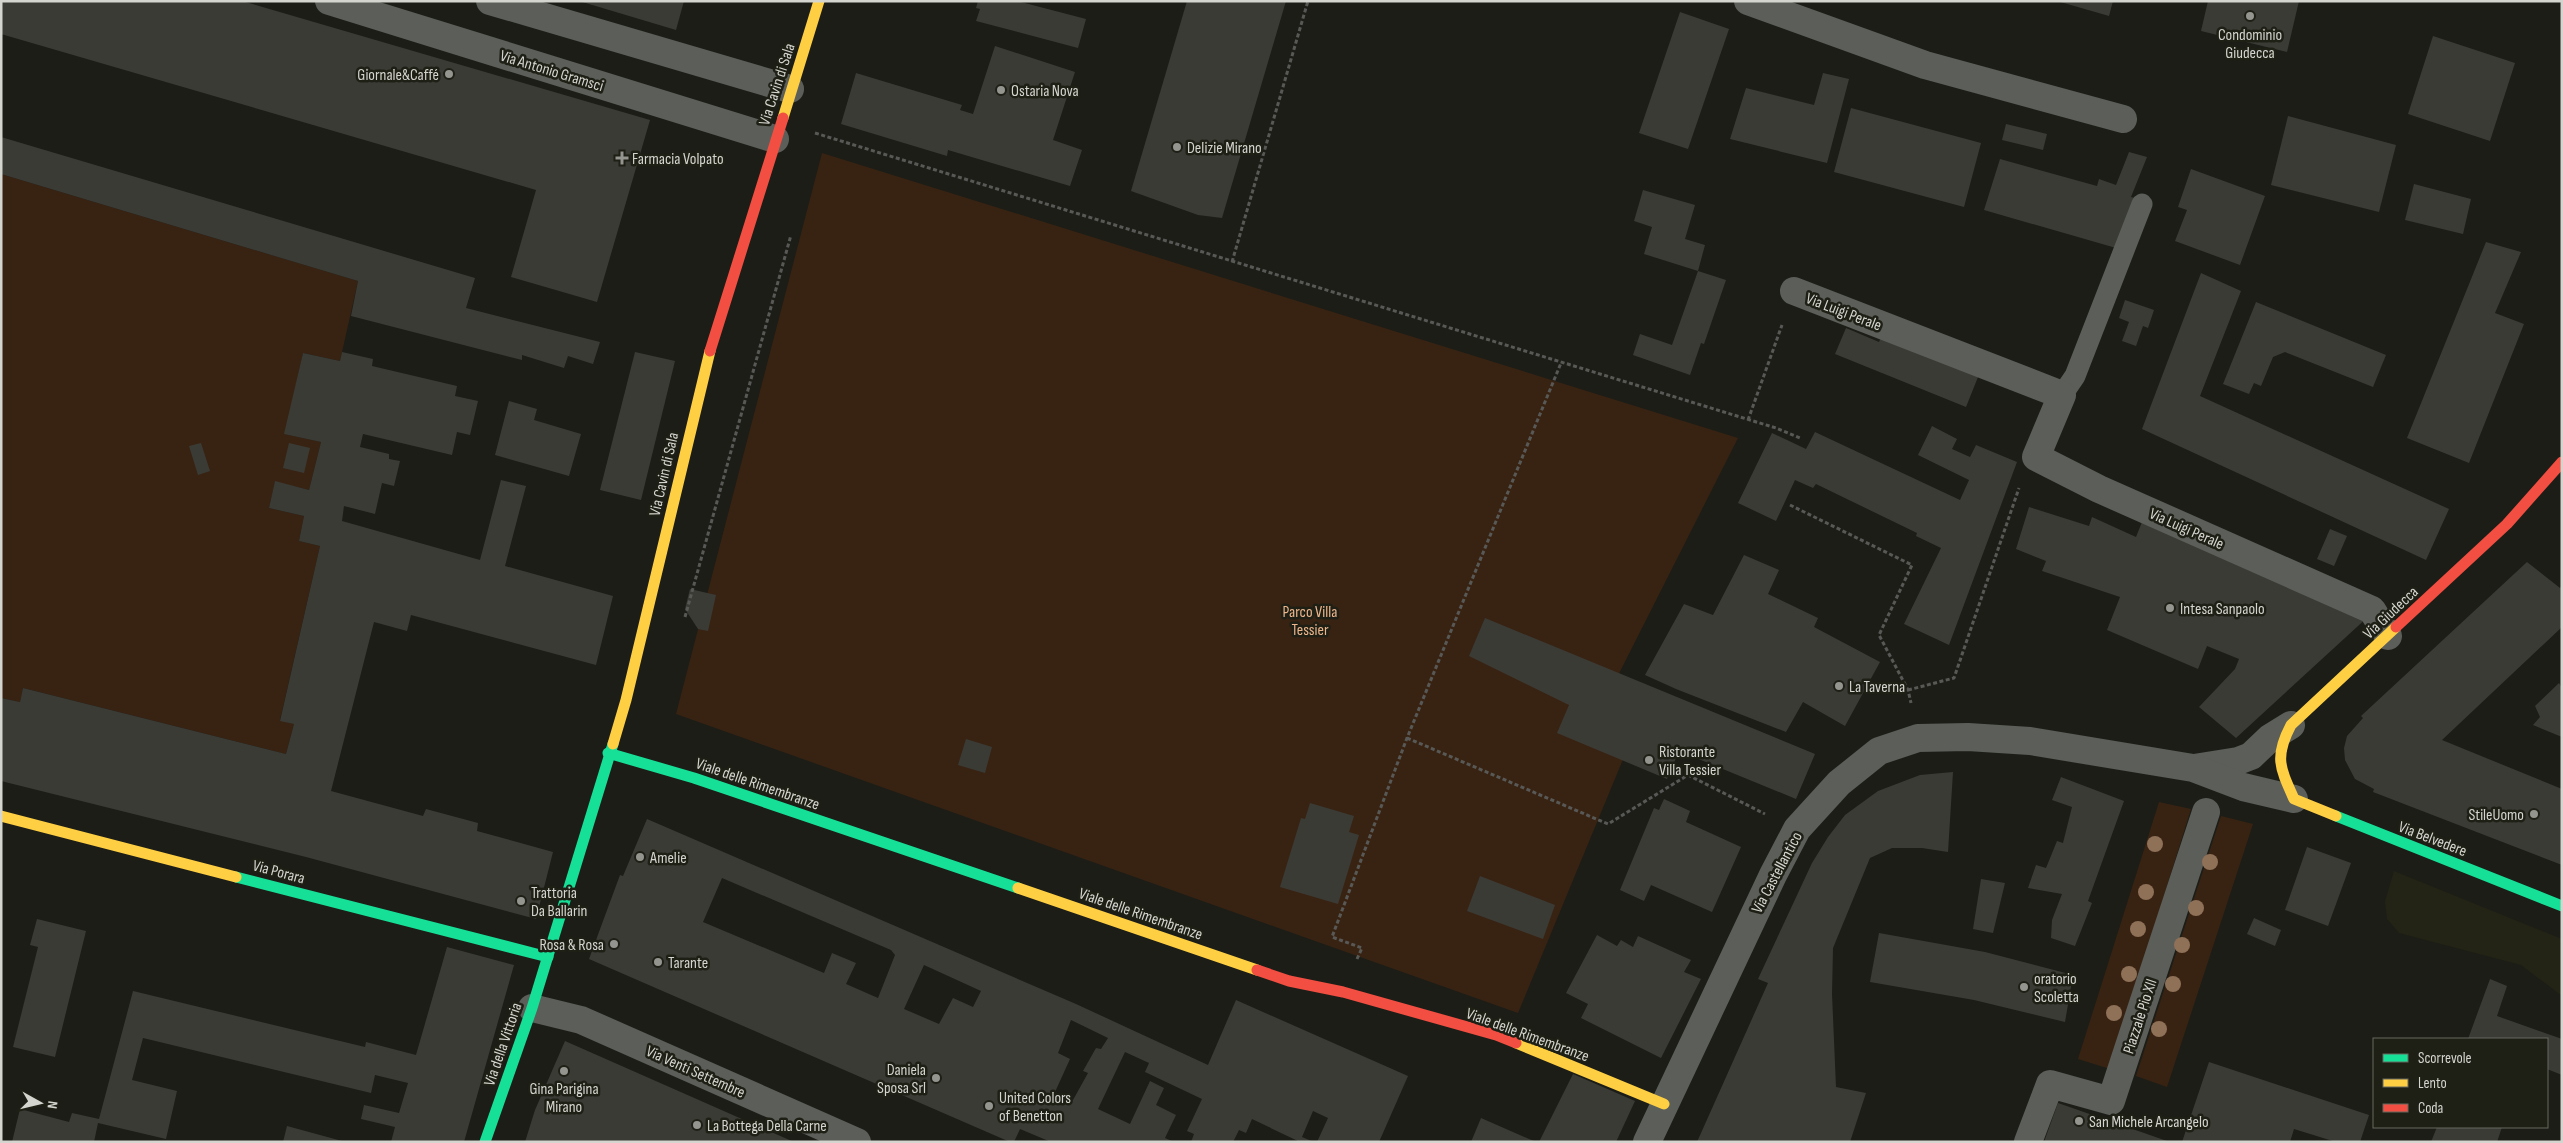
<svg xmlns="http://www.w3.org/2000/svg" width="2563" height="1143" font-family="'Sofia Sans Condensed',sans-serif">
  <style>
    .built { fill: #232415 }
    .green { fill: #382313 }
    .building { fill: #3b3b36; fill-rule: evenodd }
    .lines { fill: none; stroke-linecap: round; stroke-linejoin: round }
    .path { stroke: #585956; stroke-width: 3; stroke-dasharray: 4 2.5; stroke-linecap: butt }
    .lane { stroke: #5b5e59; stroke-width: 21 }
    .street { stroke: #5b5e59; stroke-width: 28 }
    .fast { stroke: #16e098; stroke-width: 11 }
    .slow { stroke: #ffcf43; stroke-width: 11 }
    .jam { stroke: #f24e42; stroke-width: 11 }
    .tree { fill: #8f7158 }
    .poi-dot { fill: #94958f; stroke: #1e1f15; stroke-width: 2 }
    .labels { text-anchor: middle; stroke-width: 5; stroke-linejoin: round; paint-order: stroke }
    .poi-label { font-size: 16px; fill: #d5d5cf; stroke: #1e1f15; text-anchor: start }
    .street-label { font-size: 16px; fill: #d5d5cf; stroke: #1e1f15 }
    .park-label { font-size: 16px; fill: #edb68d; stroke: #1e1f15 }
  </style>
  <rect width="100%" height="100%" fill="#1c1d17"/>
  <polygon class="built" points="2394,871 2562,939 2562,996 2521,965 2399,933 2387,919 2385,901"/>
  <g class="green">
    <polygon points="822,153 1738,438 1596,719 1631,740 1518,1013 676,714"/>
    <polygon points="1,174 358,281 340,361 303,353 285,434 321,442 309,490 275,482 269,508 304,516 299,541 320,546 280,720 294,724 286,754 23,688 20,702 1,698"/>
    <polygon points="2159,802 2191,809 2110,1069 2078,1059"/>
    <polygon points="2221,816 2253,824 2167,1087 2136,1076"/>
  </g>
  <g class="building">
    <polygon points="1,1 242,1 650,120 597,302 511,277 536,190 1,34"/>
    <polygon points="579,1 684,1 676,30"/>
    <polygon points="978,1 1017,1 1086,19 1078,48 976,21 980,9 976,8"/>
    <polygon points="1187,1 1286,1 1222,218 1198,215 1131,191"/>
    <polygon points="2057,1 2113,1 2109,16"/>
    <polygon points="2208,1 2299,1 2287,52 2201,31"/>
    <polygon points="1680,12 1729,29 1688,149 1639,133"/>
    <polygon points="2433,36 2515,63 2490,141 2408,114"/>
    <polygon points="995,46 1075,72 1053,140 1082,150 1070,186 948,150 947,156 841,124 856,73 962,105 960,110 973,114"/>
    <polygon points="1823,73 1849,79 1827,163 1730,139 1746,88 1814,105"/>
    <polygon points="1851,108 1981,143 1964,207 1834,172"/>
    <polygon points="2288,116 2396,145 2379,212 2271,185"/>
    <polygon points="2006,124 2047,134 2043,150 2002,140"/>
    <polygon points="1,137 475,278 466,308 600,342 593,364 568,356 564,368 522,355 522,360 351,316 358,281 1,174"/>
    <polygon points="2129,152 2147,157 2131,197 2138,199 2123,250 1984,210 2000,159 2097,186 2099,179 2116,185"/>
    <polygon points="2191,169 2265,196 2240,265 2175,241 2187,210 2178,207"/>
    <polygon points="2414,184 2471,199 2463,234 2405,220"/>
    <polygon points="1643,190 1695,205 1685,239 1705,245 1698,271 1644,254 1652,227 1634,221"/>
    <polygon points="2486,242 2521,252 2495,313 2524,324 2469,463 2407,438"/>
    <polygon points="1698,271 1726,280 1704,344 1701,343 1690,375 1633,355 1640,334 1672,345"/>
    <polygon points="2201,273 2241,291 2200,396 2449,509 2426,560 2142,429"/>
    <polygon points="2125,300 2154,310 2148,328 2143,326 2136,346 2122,341 2129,322 2119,318"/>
    <polygon points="2256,302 2386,355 2373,387 2285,352 2273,357 2261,386 2254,383 2249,394 2223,384"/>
    <polygon points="1846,328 1879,342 1885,328 1982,367 1966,407 1835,354"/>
    <polygon points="342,352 373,359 372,366 457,386 455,396 478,401 470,435 457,432 452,455 363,434 360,447 389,454 389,459 400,461 394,486 382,483 375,514 344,506 342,521 480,560 501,480 526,486 505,566 613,596 596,665 411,615 407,631 374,622 331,791 423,816 426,809 478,823 477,831 553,852 536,919 306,857 1,781 1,698 20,702 23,688 286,754 294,724 280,721 320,546 299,541 304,516 269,508 275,481 309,490 321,442 284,434 303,353 340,361"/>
    <polygon points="635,352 675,361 641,500 600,490"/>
    <polygon points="509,401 537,409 534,420 581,434 569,476 495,455"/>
    <polygon points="1932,426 1957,439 1952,449 1970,457 1976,445 2017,462 1949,645 1904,624 1941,548 1916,536 1917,533 1816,484 1813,488 1795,480 1776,521 1738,503 1772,433 1806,449 1815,432 1960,500 1969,480 1918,455"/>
    <polygon points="201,443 210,471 198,475 189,446"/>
    <polygon points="289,443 310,448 304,473 283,468"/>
    <polygon points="2029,507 2089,526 2092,517 2136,537 2142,522 2370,615 2236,738 2199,707 2235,669 2239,659 2207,646 2198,669 2107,630 2120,597 2042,571 2046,561 2016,549"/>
    <polygon points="2330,529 2347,536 2334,566 2317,559"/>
    <polygon points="1744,555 1779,570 1768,594 1818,618 1814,627 1880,662 1845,726 1803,702 1786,732 1676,689 1645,675 1684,604 1713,615"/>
    <polygon points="2527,562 2560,588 2562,585 2562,627 2442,740 2562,789 2562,865 2373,792 2374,789 2355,779 2345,760 2344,748 2347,736 2363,718 2361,716"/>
    <polygon points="690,589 716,595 708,631 698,629 685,609"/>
    <polygon points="1485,618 1815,754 1796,799 1679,751 1667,779 1557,733 1569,705 1469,656"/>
    <polygon points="2559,683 2562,688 2562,737 2533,725 2540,717 2535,706"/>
    <polygon points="966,739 992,747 985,773 958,765"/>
    <polygon points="1953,772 1948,852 1922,848 1892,848 1870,858 1833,948 1832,994 1836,1087 1866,1093 1850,1142 1697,1142 1768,983 1758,979 1812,863 1828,837 1845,815 1878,791 1920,775"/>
    <polygon points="2061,777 2124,801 2088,901 2092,903 2075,946 2051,938 2052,920 2062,894 2028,888 2036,865 2046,868 2057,841 2063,843 2072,807 2052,800"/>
    <polygon points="1664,799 1690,811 1686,822 1741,847 1712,912 1651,885 1644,901 1620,890 1654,808 1659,810"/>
    <polygon points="1310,803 1354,816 1349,832 1359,835 1338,904 1280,887 1301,818 1305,819"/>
    <path d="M647,819L1076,1004L1208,1065L1236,1000L1408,1076L1379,1142H1317L1328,1118L1313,1111L1302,1137L1314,1142H1300L1252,1119L1246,1133L1239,1130L1233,1142H1191L1194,1134L1187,1131L1202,1099L1145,1072L1149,1063L1125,1052L1098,1109L1130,1124L1150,1081L1164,1088L1156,1105L1176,1115L1165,1138L1174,1142H1051L1020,1129L1014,1142H1010L589,959L620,875L623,876ZM722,878L891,950L895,955L878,998L846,984L856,963L832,953L824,973L703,922ZM924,965L981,991L973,1007L953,998L939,1024L904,1009ZM1071,1020L1108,1038L1101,1049L1096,1048L1083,1071L1088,1073L1073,1100L1055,1092L1070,1059L1058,1053Z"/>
    <polygon points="2307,847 2351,863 2328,926 2285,910"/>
    <polygon points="1480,876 1555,905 1543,939 1467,911"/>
    <polygon points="1981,879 2005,883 1993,933 1973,929"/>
    <polygon points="2254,918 2281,930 2275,946 2247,934"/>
    <polygon points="37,919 86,931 55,1057 13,1047 38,947 30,945"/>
    <polygon points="1879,933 1985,952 2073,975 2065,1022 1974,1000 1870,982"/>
    <polygon points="1597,935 1617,946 1621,940 1633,947 1638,936 1691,960 1684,972 1701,979 1661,1058 1581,1018 1588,1004 1566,993"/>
    <polygon points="447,947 514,965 464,1142 391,1142 395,1127 361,1119 364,1105 399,1113 408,1083 375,1075 371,1093 143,1038 132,1080 177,1091 166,1139 98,1123 94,1142 12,1142 20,1109 69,1122 72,1113 99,1119 133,991 365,1047 366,1042 416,1055"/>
    <polygon points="2490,979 2507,986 2497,1016 2562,1039 2562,1075 2547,1069 2547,1039 2468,1039"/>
    <polygon points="565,1041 794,1142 525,1142 535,1110"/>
    <polygon points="2209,1062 2369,1115 2360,1142 2336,1142 2294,1129 2290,1142 2182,1142"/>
    <polygon points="1573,1074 1635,1101 1616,1142 1539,1142"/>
    <polygon points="2058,1103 2167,1141 2167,1142 2044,1142"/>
    <polygon points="1481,1118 1529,1139 1537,1142 1471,1142"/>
    <polygon points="287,1126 342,1141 341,1142 283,1142"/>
    <polygon points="2437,1127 2502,1127 2497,1142 2431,1142"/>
  </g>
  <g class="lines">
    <g class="path">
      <polyline points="815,133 1776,428 1800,438"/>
      <polyline points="1232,262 1308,1"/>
      <polyline points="1748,420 1782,325"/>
      <polyline points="1790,505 1912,565 1879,635 1908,690 1911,703"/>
      <polyline points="685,617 791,235"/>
      <polyline points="1908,690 1954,678 2019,488"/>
      <polyline points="1407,738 1608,824 1688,775 1765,814"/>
      <polyline points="1357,959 1362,948 1332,937 1407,738 1561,363"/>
    </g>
    <polyline class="lane" points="2062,395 2075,376 2142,204"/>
    <g class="street">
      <polyline points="329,1 775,139"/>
      <polyline points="490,1 790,89"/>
      <polyline points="1748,1 1925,65 2123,119"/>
      <polyline points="1794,291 2062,395 2036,457 2099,489 2372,610 2388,636"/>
      <polyline points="2194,768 2238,761 2251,756 2270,738 2291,725"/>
      <polyline points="532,1008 581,1020 857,1142"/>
      <polyline points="1647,1142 1773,875 1797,829 1839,783 1879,751 1918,738 1968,737 2030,741 2193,768 2243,787 2294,799"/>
      <polyline points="2028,1142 2050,1084 2111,1101 2206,812"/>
    </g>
    <g class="fast">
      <polyline points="608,753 694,778 1018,888"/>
      <polyline points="2336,816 2562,906"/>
      <polyline points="236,877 548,957"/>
      <polyline points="485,1142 532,1008 613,744"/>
    </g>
    <g class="slow">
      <polyline points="783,118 819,1"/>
      <polyline points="613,744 626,700 710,351"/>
      <polyline points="1,816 236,877"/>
      <path d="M2336,816L2294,799C2280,768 2274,757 2291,725L2396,627"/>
      <polyline points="1018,888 1257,970"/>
      <polyline points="1516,1043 1664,1104"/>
    </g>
    <g class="jam">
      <polyline points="710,351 783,118"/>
      <polyline points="2396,627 2507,524 2562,462"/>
      <polyline points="1257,970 1289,981 1343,992 1496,1035 1516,1043"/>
    </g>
  </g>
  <g class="tree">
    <circle cx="2155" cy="844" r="8"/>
    <circle cx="2210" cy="862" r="8"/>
    <circle cx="2146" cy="892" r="8"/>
    <circle cx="2196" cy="908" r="8"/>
    <circle cx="2138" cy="929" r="8"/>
    <circle cx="2182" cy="945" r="8"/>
    <circle cx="2129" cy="974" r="8"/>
    <circle cx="2173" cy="984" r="8"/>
    <circle cx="2114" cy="1013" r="8"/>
    <circle cx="2159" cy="1029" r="8"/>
  </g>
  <g class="poi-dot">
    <circle cx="2250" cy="16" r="5"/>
    <circle cx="449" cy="74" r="5"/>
    <circle cx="1001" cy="90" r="5"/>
    <circle cx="1177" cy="147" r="5"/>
    <path d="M619.5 150.5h5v5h5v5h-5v5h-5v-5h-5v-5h5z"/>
    <circle cx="2170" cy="608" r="5"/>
    <circle cx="1839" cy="686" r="5"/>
    <circle cx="1649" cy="760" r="5"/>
    <circle cx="2534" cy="814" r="5"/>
    <circle cx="640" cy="857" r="5"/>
    <circle cx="521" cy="901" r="5"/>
    <circle cx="614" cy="944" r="5"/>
    <circle cx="658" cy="962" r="5"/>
    <circle cx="2024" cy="987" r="5"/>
    <circle cx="564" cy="1071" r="5"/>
    <circle cx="936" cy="1078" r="5"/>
    <circle cx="989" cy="1106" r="5"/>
    <circle cx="2079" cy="1121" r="5"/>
    <circle cx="697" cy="1125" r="5"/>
  </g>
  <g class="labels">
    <g class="poi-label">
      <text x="2250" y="40" text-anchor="middle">Condominio<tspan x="2250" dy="18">Giudecca</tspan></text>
      <text x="439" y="80" text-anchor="end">Giornale&amp;Caffé</text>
      <text x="1011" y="96">Ostaria Nova</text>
      <text x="1187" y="153">Delizie Mirano</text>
      <text x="632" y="164">Farmacia Volpato</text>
      <text x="2180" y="614">Intesa Sanpaolo</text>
      <text x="1849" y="692">La Taverna</text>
      <text x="1659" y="757">Ristorante<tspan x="1659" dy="18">Villa Tessier</tspan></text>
      <text x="2524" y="820" text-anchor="end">StileUomo</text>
      <text x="650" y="863">Amelie</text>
      <text x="531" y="898">Trattoria<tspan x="531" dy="18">Da Ballarin</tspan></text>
      <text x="604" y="950" text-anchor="end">Rosa &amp; Rosa</text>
      <text x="668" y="968">Tarante</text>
      <text x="2034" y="984">oratorio<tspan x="2034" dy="18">Scoletta</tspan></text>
      <text x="926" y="1075" text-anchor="end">Daniela<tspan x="926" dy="18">Sposa Srl</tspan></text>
      <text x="564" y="1094" text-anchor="middle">Gina Parigina<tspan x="564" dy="18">Mirano</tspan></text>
      <text x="999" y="1103">United Colors<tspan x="999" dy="18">of Benetton</tspan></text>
      <text x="2089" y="1127">San Michele Arcangelo</text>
      <text x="707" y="1131">La Bottega Della Carne</text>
    </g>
    <g class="street-label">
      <text transform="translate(552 70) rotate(17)" y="6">Via Antonio Gramsci</text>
      <text transform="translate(776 84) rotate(-72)" y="6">Via Cavin di Sala</text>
      <text transform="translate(1844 311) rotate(21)" y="6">Via Luigi Perale</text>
      <text transform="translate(663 474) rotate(-77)" y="6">Via Cavin di Sala</text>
      <text transform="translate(2187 528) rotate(24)" y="6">Via Luigi Perale</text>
      <text transform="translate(2390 612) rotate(-43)" y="6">Via Giudecca</text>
      <text transform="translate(758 783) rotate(19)" y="6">Viale delle Rimembranze</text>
      <text transform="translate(2433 838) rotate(21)" y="6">Via Belvedere</text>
      <text transform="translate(279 871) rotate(15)" y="6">Via Porara</text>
      <text transform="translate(1776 872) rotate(-62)" y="6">Via Castellantico</text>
      <text transform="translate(1141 913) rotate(19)" y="6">Viale delle Rimembranze</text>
      <text transform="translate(2139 1016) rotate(-72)" y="6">Piazzale Pio XII</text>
      <text transform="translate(1528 1034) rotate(20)" y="6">Viale delle Rimembranze</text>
      <text transform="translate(502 1044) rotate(-71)" y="6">Via della Vittoria</text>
      <text transform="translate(696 1071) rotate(24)" y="6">Via Venti Settembre</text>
    </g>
    <g class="park-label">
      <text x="1310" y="617">Parco Villa<tspan x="1310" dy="18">Tessier</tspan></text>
    </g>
  </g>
  <rect width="2563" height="1143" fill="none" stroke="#d5d5cf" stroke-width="5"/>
  <rect x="2373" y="1038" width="175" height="90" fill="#1e1f15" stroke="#67685f"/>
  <rect x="2383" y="1054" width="25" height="8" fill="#16e098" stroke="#67685f"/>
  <text x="2418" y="1063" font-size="15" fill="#d5d5cf">Scorrevole</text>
  <rect x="2383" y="1079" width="25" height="8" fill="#ffcf43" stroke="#67685f"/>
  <text x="2418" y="1088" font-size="15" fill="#d5d5cf">Lento</text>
  <rect x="2383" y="1104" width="25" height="8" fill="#f24e42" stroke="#67685f"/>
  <text x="2418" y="1113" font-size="15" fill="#d5d5cf">Coda</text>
  <g transform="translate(40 1103) rotate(98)" stroke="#1e1f15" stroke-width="4" paint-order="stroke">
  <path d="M0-4L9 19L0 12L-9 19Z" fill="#d5d5cf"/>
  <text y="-8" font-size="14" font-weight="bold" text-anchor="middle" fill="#d5d5cf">N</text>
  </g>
</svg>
